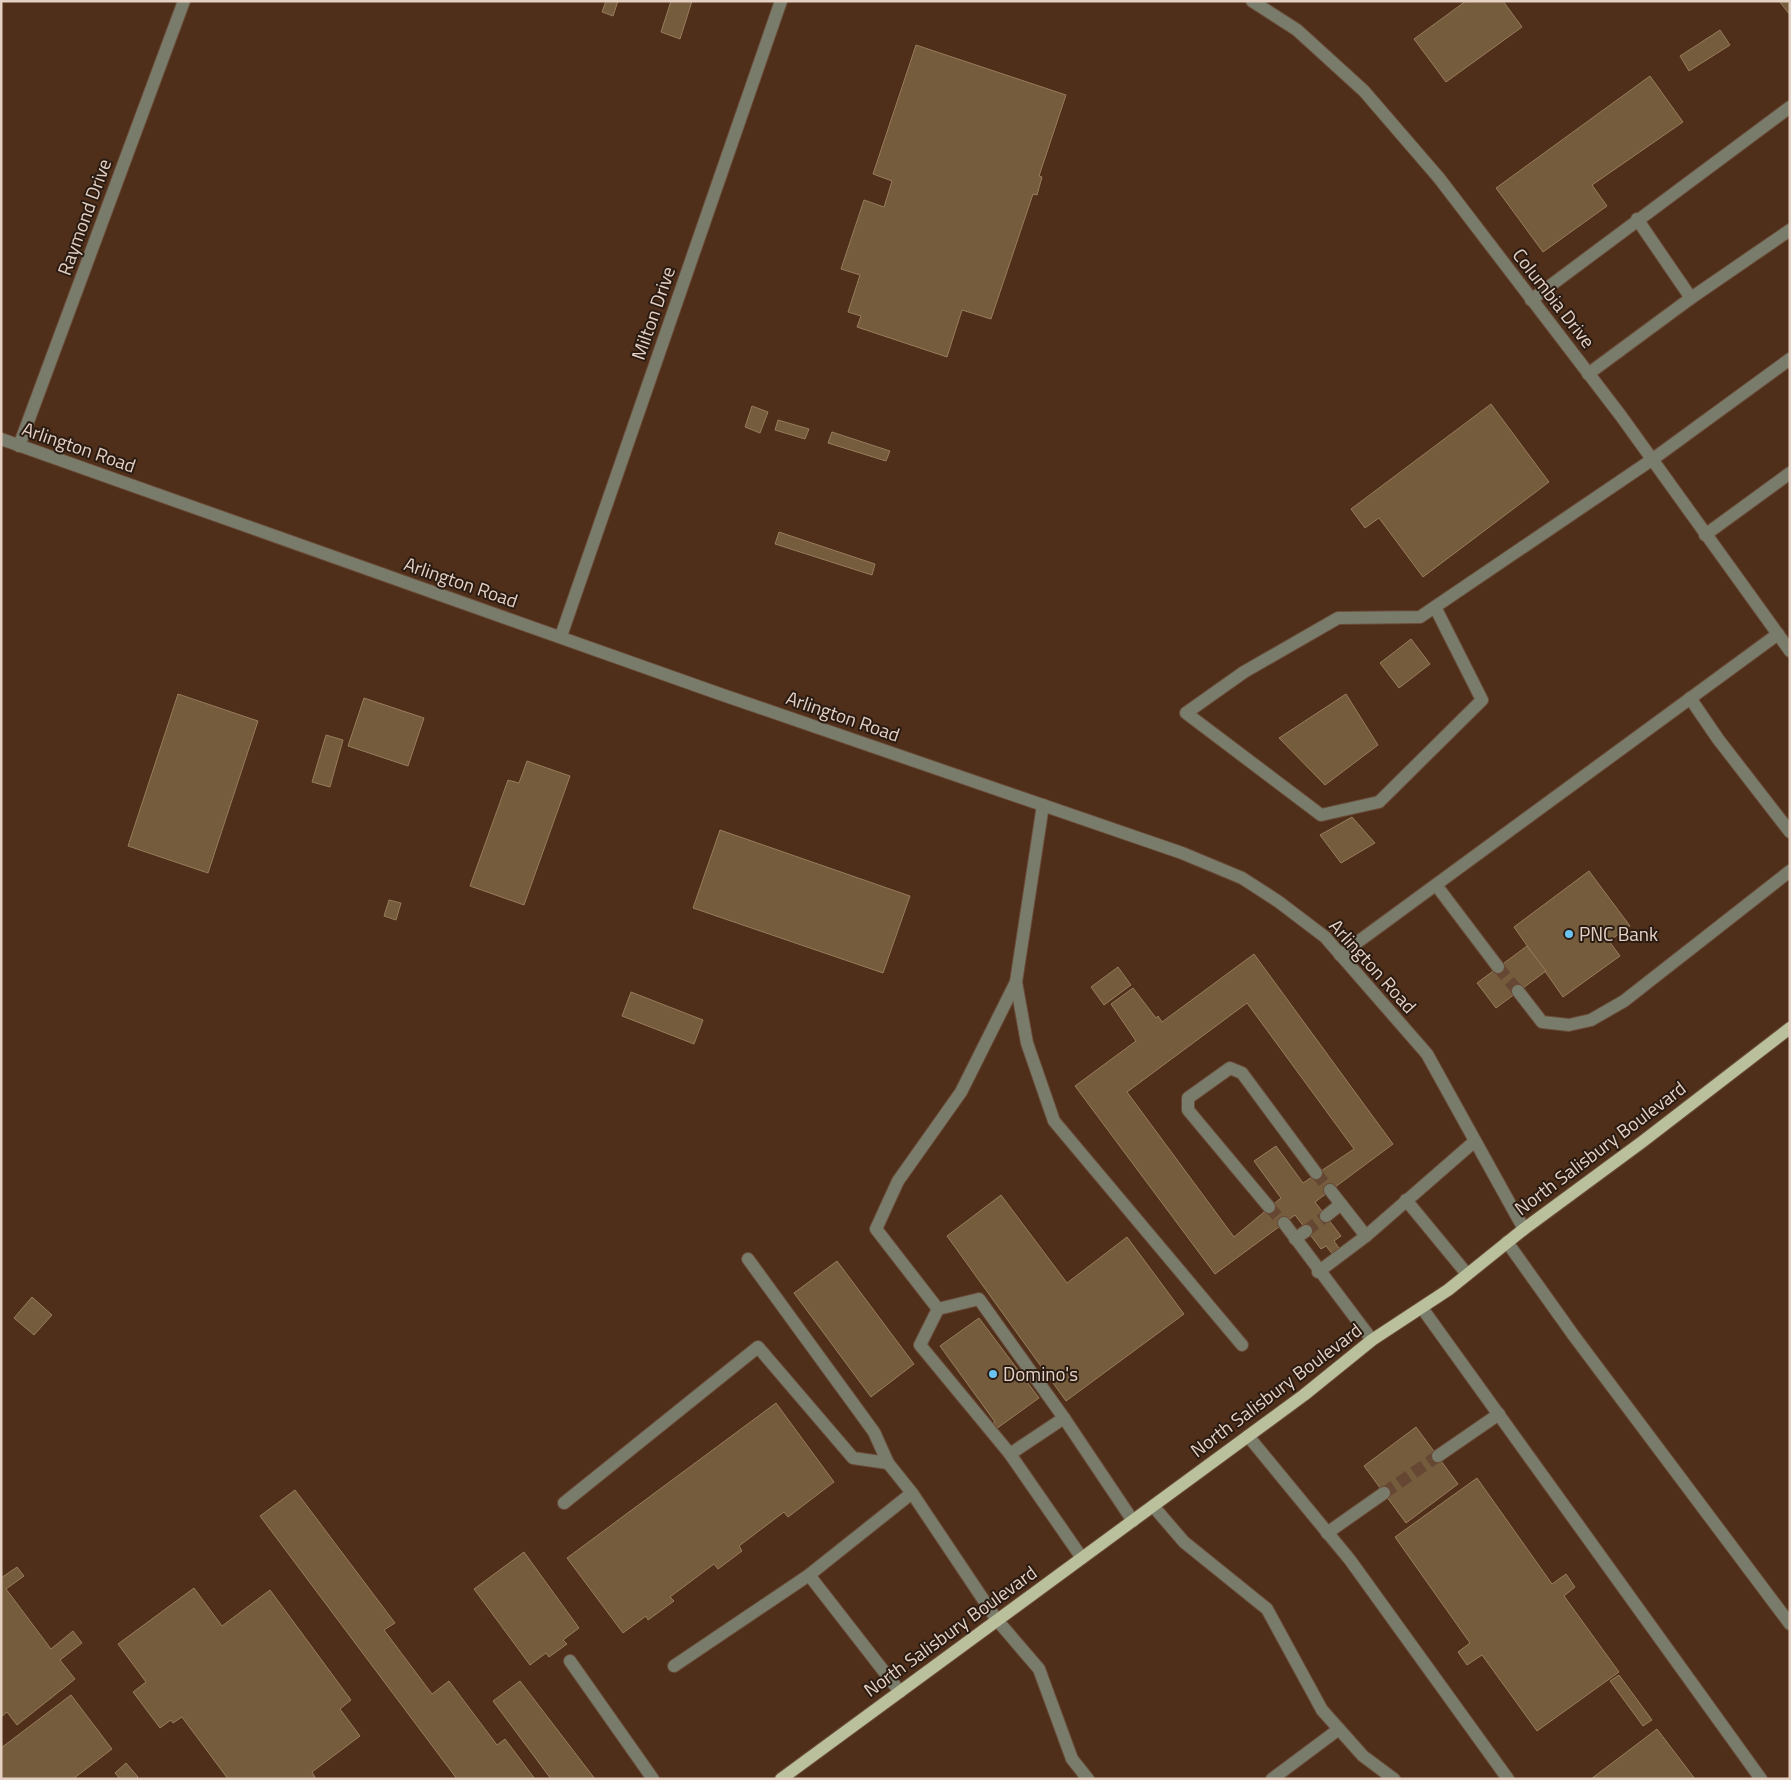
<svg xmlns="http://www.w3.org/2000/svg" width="1791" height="1780" font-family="'Titillium Web',sans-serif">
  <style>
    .building { fill: #755c3c; stroke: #977d5c; fill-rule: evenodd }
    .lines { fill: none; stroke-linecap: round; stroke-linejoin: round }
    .minor-tunnel { stroke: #664734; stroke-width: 12; stroke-dasharray: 12 6; stroke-linecap: butt }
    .minor-casing { stroke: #6a4c39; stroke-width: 14 }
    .major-casing { stroke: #6a4c39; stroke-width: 14 }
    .minor { stroke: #7a7c6b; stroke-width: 12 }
    .major { stroke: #bbc09c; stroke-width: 12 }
    .poi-dot { fill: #6ac3f1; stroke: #2a1b12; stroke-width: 2 }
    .labels { text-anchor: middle; stroke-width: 4; stroke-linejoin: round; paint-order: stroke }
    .street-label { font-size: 19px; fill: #e5d1c4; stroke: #2a1b12 }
    .poi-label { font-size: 19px; fill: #e5d1c4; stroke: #2a1b12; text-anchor: start }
  </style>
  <rect width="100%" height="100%" fill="#4f2f1a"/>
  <g class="building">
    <polygon points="606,1 618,1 613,16 602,12"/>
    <polygon points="671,1 692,1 680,39 661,32"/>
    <polygon points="1466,1 1503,1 1522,27 1446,82 1414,39"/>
    <polygon points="1779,1 1790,1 1790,15"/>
    <polygon points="1720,30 1730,45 1689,71 1680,56"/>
    <polygon points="916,45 1066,95 1039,176 1042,177 1037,195 1033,194 991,319 962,310 947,357 857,327 861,316 848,312 860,275 841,269 864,200 884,207 892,181 873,174"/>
    <polygon points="1650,76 1683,122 1592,185 1607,206 1543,252 1496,188"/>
    <polygon points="1491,404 1549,482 1423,577 1379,518 1365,528 1351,509"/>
    <polygon points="752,406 768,412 760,433 745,427"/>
    <polygon points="778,420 809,429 805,439 775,430"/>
    <polygon points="832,432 890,451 886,461 828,443"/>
    <polygon points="779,532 875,564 872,575 775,544"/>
    <polygon points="1411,639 1430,664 1399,688 1380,663"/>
    <polygon points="178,694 258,721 208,873 128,846"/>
    <polygon points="1346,694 1378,745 1325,785 1279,738"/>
    <polygon points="364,698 424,718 408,766 348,746"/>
    <polygon points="326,735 343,740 330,787 312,782"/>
    <polygon points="527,761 570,776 524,905 470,886 508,780 519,783"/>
    <polygon points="1352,817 1375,843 1341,863 1320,835"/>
    <polygon points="720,830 910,896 883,973 693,908"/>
    <polygon points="1589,871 1630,926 1609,941 1620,956 1563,997 1514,927"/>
    <polygon points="389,900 401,903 396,920 384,916"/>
    <polygon points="1527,946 1546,971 1496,1008 1477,983"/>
    <path d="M1254,954L1393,1144L1315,1202L1341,1236L1334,1241L1341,1251L1334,1256L1326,1246L1321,1249L1295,1215L1215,1274L1075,1086L1136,1041L1111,1004L1133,988L1156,1018L1158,1016L1162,1022ZM1247,1003L1354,1149L1303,1183L1276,1146L1254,1161L1281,1198L1234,1237L1127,1092Z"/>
    <polygon points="1118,967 1131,985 1104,1005 1091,987"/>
    <polygon points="631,992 703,1020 694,1044 622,1016"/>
    <polygon points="1001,1195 1067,1283 1127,1237 1184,1314 1066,1401 947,1236"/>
    <polygon points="837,1261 914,1364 871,1397 794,1293"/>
    <polygon points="32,1297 52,1315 34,1335 14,1318"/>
    <polygon points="979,1318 1039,1398 996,1429 992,1424 995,1422 940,1346"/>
    <polygon points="776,1403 834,1482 788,1517 784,1512 739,1546 742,1551 718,1569 714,1564 670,1597 674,1601 648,1620 646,1616 623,1633 567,1558"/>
    <polygon points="1416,1427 1458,1484 1406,1523 1364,1466"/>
    <polygon points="1477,1478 1552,1584 1566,1574 1575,1587 1564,1596 1619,1672 1537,1731 1482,1655 1467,1665 1458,1652 1470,1643 1395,1537"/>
    <polygon points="295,1490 395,1623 384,1630 432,1694 449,1681 497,1745 505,1739 535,1779 457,1779 260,1516"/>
    <polygon points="524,1552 579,1628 563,1640 567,1644 549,1657 546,1653 530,1665 474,1589"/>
    <polygon points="17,1567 24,1576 6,1589 51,1649 73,1631 82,1643 60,1660 75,1679 17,1725 7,1712 1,1717 1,1578"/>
    <polygon points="194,1588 222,1626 270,1590 351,1700 340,1709 360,1736 312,1772 316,1779 228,1779 182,1717 173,1723 171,1720 160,1728 133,1692 146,1682 118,1644"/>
    <polygon points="1619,1675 1652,1720 1643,1726 1610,1681"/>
    <polygon points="520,1681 595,1779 551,1779 493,1701"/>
    <polygon points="71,1695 112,1749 73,1779 1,1779 1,1748"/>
    <polygon points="1657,1729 1695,1779 1591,1779"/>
    <polygon points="126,1763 138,1777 136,1779 120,1779 115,1773"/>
  </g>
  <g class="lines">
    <g class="minor-tunnel">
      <polyline points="1498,967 1518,991"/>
      <polyline points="1316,1173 1330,1190"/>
      <polyline points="1269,1207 1284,1223"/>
      <polyline points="1306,1231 1326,1216"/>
      <polyline points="1384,1493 1438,1456"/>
    </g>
    <g class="minor-casing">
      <g id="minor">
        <polyline points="1252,1 1297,30 1364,91 1439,178 1621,416 1790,651"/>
        <polyline points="1637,219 1691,298"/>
        <polyline points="1531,300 1790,107"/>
        <polyline points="1588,374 1691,298 1790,230"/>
        <polyline points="1,439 720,694 1182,853 1242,878 1279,902 1325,937 1427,1054 1524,1229"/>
        <polyline points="19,446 184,1"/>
        <polyline points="1705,535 1790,473"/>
        <polyline points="1435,607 1482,700 1379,802 1321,815 1186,713 1244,672 1338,618 1420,617 1653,459 1790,359"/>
        <polyline points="561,636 781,1"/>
        <polyline points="1690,698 1718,739 1790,832"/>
        <polyline points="1436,885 1498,967"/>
        <polyline points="1340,955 1778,634"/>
        <polyline points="1016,982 1027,1043 1054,1121 1242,1345"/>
        <polyline points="1518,991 1542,1022 1569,1025 1591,1020 1624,1001 1790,871"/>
        <polyline points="1406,1200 1467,1274"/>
        <polyline points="1269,1207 1188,1110 1188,1098 1230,1068 1242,1073 1316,1173"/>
        <polyline points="1326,1216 1341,1204"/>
        <polyline points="1284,1223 1372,1340"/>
        <polyline points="1366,1236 1475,1141"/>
        <polyline points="1295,1239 1306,1231"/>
        <polyline points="1507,1242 1574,1336 1790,1624"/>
        <polyline points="1318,1272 1366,1236 1330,1190"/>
        <polyline points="1422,1308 1761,1779"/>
        <polyline points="938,1309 876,1229 898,1181 961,1092 1016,982 1043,805"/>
        <polyline points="1248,1436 1350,1560 1508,1779"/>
        <polyline points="1010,1454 1064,1418"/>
        <polyline points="1438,1456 1499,1414"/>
        <polyline points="912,1493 997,1620 1039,1669 1072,1759 1088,1779"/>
        <polyline points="564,1503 758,1347 853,1458 888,1463"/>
        <polyline points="1153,1506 1184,1542 1267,1609 1322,1710 1363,1756 1394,1779"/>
        <polyline points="1327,1533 1384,1493"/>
        <polyline points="1082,1558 1010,1454 920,1345 938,1309 979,1299 1064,1418 1133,1521"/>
        <polyline points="809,1575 900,1692"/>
        <polyline points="570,1661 653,1779"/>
        <polyline points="674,1666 809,1575 912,1493 888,1463 874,1432 748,1259"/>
        <polyline points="1272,1779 1339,1729"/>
      </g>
    </g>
    <g class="major-casing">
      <polyline id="major" points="781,1779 1304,1395 1372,1340 1448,1290 1524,1229 1642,1142 1790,1028"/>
    </g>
    <use href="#minor" class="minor"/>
    <use href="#major" class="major"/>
  </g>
  <g class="poi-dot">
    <circle cx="1569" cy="934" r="5"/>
    <circle cx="993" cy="1374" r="5"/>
  </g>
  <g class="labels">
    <g class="street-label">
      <text transform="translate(84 217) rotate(-70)" y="7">Raymond Drive</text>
      <text transform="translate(1554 298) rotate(52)" y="7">Columbia Drive</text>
      <text transform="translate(653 313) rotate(-71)" y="7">Milton Drive</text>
      <text transform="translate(79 447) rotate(19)" y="7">Arlington Road</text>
      <text transform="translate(461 582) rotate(19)" y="7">Arlington Road</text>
      <text transform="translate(843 716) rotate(19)" y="7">Arlington Road</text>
      <text transform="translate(1373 966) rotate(48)" y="7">Arlington Road</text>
      <text transform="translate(1600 1148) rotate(-37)" y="7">North Salisbury Boulevard</text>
      <text transform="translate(1276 1390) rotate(-37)" y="7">North Salisbury Boulevard</text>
      <text transform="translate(950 1631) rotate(-36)" y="7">North Salisbury Boulevard</text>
    </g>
    <g class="poi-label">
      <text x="1579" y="941">PNC Bank</text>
      <text x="1003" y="1381">Domino's</text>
    </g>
  </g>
  <rect width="1791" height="1780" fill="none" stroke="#e5d1c4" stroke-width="5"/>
</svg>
